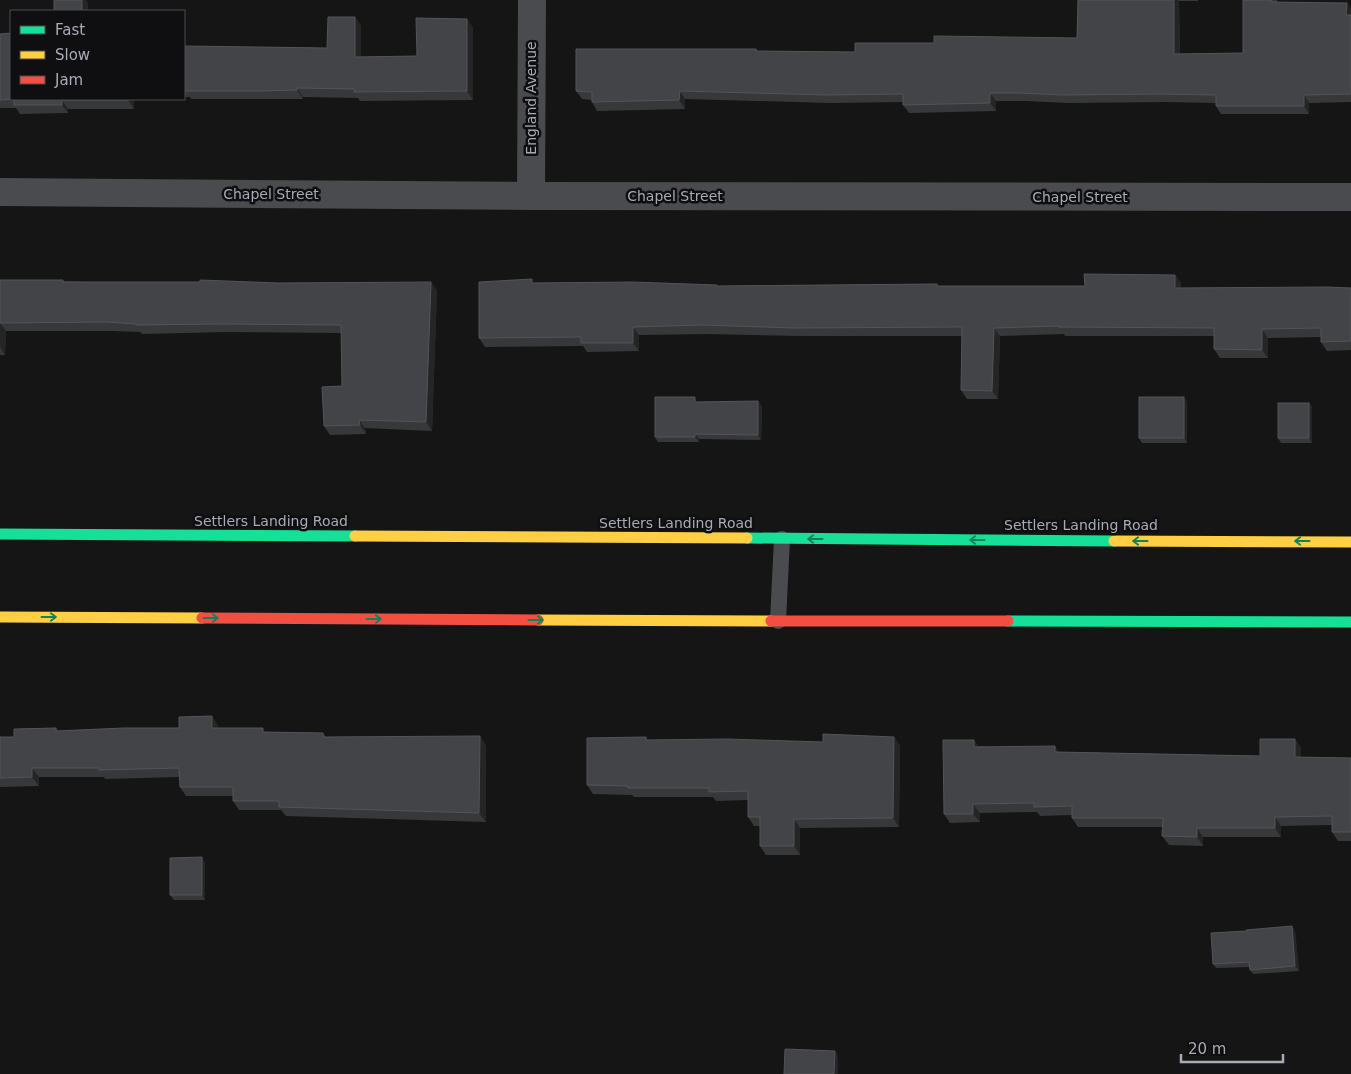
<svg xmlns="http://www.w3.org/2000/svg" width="1351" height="1074" font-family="'DejaVu Sans',sans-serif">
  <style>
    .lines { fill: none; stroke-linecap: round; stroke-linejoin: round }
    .lane { stroke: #4a4b4e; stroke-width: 16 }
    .street { stroke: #4a4b4e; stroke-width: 28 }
    .fast { stroke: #16e098; stroke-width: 11 }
    .slow { stroke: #ffcf43; stroke-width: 11 }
    .jam { stroke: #f24e42; stroke-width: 11 }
    .wall { fill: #373839 }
    .shaded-wall { fill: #252525 }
    .building { fill: #434447; stroke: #535458 }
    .oneway { stroke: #13825b }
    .labels { text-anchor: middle; stroke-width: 5; stroke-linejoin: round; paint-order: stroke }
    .street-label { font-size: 14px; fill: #a7abb5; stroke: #0f0f11 }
  </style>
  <rect width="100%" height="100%" fill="#151515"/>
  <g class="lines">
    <polyline class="lane" points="778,621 782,539"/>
    <g class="street">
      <polyline points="0,192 531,196 1351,197"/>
      <polyline points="531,196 532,0"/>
    </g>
    <g class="fast">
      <polyline points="0,534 355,536"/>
      <polyline points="747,538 1114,541"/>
      <polyline points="1008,621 1351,622"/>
    </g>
    <g class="slow">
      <polyline points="355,536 747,538"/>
      <polyline points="1114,541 1351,542"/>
      <polyline points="0,617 202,618"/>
      <polyline points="538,620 771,621"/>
    </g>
    <g class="jam">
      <polyline points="202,618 538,620"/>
      <polyline points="771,621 1008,621"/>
    </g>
  </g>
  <g class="wall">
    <polygon points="1078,0 1198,0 1198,1 1179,1 1180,54 1243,53 1243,0 1277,0 1277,2 1351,9 1351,102 1309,103 1309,114 1221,114 1216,106 1216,103 1165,102 1067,103 1026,101 996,101 996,111 909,113 903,105 903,102 831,103 685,99 685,109 597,111 592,102 592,100 582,99 576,91 756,49 758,51 855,52 934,43 1077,38"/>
    <polygon points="355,17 361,26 361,57 417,56 467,19 473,28 473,100 360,101 358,98 303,97 303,99 191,99 190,97 184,97 184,46 327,48"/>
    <polygon points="0,34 134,99 134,109 68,109 68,113 20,114 16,108 0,108"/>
    <polygon points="1175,275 1181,283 1181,288 1351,288 1351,350 1327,351 1321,342 1321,337 1268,338 1268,358 1220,358 1214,349 1214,336 1065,336 1064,334 1000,336 998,399 967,399 961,390 962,336 801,336 708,334 639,335 639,351 587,352 583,346 485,347 479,338 534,283 718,286 937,284 938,286 1085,286"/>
    <polygon points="0,280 437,290 432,431 365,428 366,434 330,435 324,426 342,386 341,333 226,332 142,334 140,332 113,331 6,331 5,355 0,355"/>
    <polygon points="698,402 762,406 761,440 699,439 699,442 658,442 655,437"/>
    <polygon points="1187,402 1187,443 1142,443 1139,438"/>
    <polygon points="1309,403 1312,407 1312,443 1281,443 1278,438"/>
    <polygon points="218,725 218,728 267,732 323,733 326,737 486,745 486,822 286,816 281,810 239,810 233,801 233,796 186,796 180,787 180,777 105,779 104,777 39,777 39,786 0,787 0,737 14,737 56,728 58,731 179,728"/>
    <polygon points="646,737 647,740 823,742 894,737 900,746 899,827 800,828 800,855 766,855 760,846 760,826 754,826 748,817 748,800 716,801 713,797 634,797 632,795 593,794 587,785"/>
    <polygon points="1295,739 1301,748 1301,757 1351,758 1351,841 1338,841 1332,832 1332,825 1281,826 1281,837 1203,837 1203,846 1169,845 1162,836 1163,827 1078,827 1072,818 1072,815 1040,816 1037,812 980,813 980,822 950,823 944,814 974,740 978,746 1059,752 1260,756"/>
    <polygon points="205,862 205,900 174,900 170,895"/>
    <polygon points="1292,926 1295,931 1299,971 1253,974 1250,970 1250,967 1216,968 1213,964 1247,931"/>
  </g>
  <g class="shaded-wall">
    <polygon points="82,0 86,0 88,2 88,11 82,11"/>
    <polygon points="1174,0 1179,0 1179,1 1180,62 1174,54"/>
    <polygon points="1347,3 1351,9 1351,22 1346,15"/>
    <polygon points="355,17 361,26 361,65 355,57"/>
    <polygon points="467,19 473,28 473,100 467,91"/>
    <polygon points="297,88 303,97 303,99 297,90"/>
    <polygon points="680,91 685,99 685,109 679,100"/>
    <polygon points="990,93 996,101 996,111 990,103"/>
    <polygon points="1304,95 1309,103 1309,114 1304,106"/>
    <polygon points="128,99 134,99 134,109 128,100"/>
    <polygon points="62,100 68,109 68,113 62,105"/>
    <polygon points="1175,275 1181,283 1181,297 1175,288"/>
    <polygon points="431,282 437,290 432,431 426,422"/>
    <polygon points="0,323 6,331 5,355 0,347"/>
    <polygon points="633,327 639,335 639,351 633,343"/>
    <polygon points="994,328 1000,336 998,399 992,391"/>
    <polygon points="1262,329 1268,338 1268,358 1262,350"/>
    <polygon points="1184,397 1187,402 1187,443 1184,438"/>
    <polygon points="758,401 762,406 761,440 758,435"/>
    <polygon points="1309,403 1312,407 1312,443 1309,438"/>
    <polygon points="359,420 365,428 366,434 360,425"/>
    <polygon points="695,434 699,439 699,442 695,437"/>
    <polygon points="212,716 218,725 218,737 212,728"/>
    <polygon points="480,736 486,745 486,822 479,813"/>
    <polygon points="894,737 900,746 899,827 893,818"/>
    <polygon points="1295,739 1301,748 1301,766 1295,757"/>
    <polygon points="974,740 980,749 974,747"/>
    <polygon points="1055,746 1061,755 1055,752"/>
    <polygon points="32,768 39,777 39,786 32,777"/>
    <polygon points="973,804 980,813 980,822 973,814"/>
    <polygon points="1275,817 1281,826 1281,837 1275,828"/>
    <polygon points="794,819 800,828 800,855 794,846"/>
    <polygon points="1197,828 1203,837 1203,846 1197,837"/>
    <polygon points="202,857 205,862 205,900 202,895"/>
    <polygon points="1292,926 1295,931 1299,971 1295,966"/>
    <polygon points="835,1051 838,1056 838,1074 834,1074"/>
  </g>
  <g class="building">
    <rect x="54" y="0" width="28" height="11"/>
    <polygon points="1078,0 1174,0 1174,54 1243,53 1243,0 1271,0 1271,2 1347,3 1346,15 1351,15 1351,94 1304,95 1304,106 1216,106 1216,95 1159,94 1061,95 1020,93 990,93 990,103 903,105 903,94 826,95 680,91 679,100 592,102 592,92 576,91 576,49 756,49 756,51 855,52 855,43 934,43 934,36 1077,38"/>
    <polygon points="328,17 355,17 355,57 417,56 416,18 467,19 467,91 354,92 355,89 297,88 297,90 262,91 185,91 185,89 184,89 184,46 327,48"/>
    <polygon points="11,33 11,99 128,99 128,100 62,100 62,105 14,105 14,99 0,100 0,34"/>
    <polygon points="1084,274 1175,275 1175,288 1327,287 1351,288 1351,341 1321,342 1321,328 1262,329 1262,350 1214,349 1214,328 1059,327 1059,326 994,328 992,391 961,390 962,327 795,328 702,325 633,327 633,343 581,343 581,337 479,338 479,282 532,279 532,283 632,282 717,285 717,286 937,284 937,286 1085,286"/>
    <polygon points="0,280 63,280 63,282 200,282 200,280 278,283 431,282 426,422 359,420 360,425 324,426 322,387 342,386 341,325 220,324 136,325 136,324 107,322 0,323"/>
    <polygon points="655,397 695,397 695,402 758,401 758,435 695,434 695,437 655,437"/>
    <rect x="1139" y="397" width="45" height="41"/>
    <rect x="1278" y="403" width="31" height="35"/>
    <polygon points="212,716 212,728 263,728 263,732 323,733 323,737 480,736 479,813 279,807 279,801 233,801 233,787 180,787 179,768 99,770 99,768 32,768 32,777 0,778 0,737 14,737 14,729 56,728 56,731 124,728 179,728 179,717"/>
    <polygon points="823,734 894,737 893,818 794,819 794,846 760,846 760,817 748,817 748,791 709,792 709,788 628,788 628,786 587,785 587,738 646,737 646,740 727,739 823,742"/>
    <polygon points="1260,739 1295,739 1295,757 1351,758 1351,832 1332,832 1332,816 1275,817 1275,828 1197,828 1197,837 1162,836 1163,818 1072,818 1072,806 1034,807 1034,803 973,804 973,814 944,814 943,740 974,740 974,747 1055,746 1055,752 1260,756"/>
    <polygon points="202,857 202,895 170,895 170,858"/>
    <polygon points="1292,926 1295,966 1250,970 1249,962 1213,964 1211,933 1247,931 1246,930"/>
    <polygon points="785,1049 835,1051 834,1074 784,1074"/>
  </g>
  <defs><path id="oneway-shaft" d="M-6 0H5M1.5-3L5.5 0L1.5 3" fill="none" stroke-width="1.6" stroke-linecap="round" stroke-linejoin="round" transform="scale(1.25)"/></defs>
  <g class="oneway">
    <use href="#oneway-shaft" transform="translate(815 539) rotate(-180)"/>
    <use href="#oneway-shaft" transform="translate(977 540) rotate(-180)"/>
    <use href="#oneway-shaft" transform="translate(1140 541) rotate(-180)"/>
    <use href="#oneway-shaft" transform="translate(1302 541) rotate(-180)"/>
    <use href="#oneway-shaft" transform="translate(49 617)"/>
    <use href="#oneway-shaft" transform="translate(211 618)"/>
    <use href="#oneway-shaft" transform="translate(374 619)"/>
    <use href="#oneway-shaft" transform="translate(536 620)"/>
  </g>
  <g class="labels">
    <g class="street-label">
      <text transform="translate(531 98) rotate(-90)" y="5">England Avenue</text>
      <text x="271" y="199">Chapel Street</text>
      <text x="675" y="201">Chapel Street</text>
      <text x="1080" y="202">Chapel Street</text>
      <text x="271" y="526">Settlers Landing Road</text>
      <text x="676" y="528">Settlers Landing Road</text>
      <text x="1081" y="530">Settlers Landing Road</text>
    </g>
  </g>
  <rect x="10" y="10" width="175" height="90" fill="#0f0f11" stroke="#4c4d53"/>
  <rect x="20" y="26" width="25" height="8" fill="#16e098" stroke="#4c4d53"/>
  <text x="55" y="35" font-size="15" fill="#a7abb5">Fast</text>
  <rect x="20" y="51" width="25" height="8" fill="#ffcf43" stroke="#4c4d53"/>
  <text x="55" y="60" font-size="15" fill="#a7abb5">Slow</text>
  <rect x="20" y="76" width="25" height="8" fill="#f24e42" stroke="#4c4d53"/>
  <text x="55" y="85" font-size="15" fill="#a7abb5">Jam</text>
  <path d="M1181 1054v8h102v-8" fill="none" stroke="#a7abb5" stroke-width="2.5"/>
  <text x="1188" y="1054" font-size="15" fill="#a7abb5" stroke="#0f0f11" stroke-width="4" paint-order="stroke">20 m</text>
</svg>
